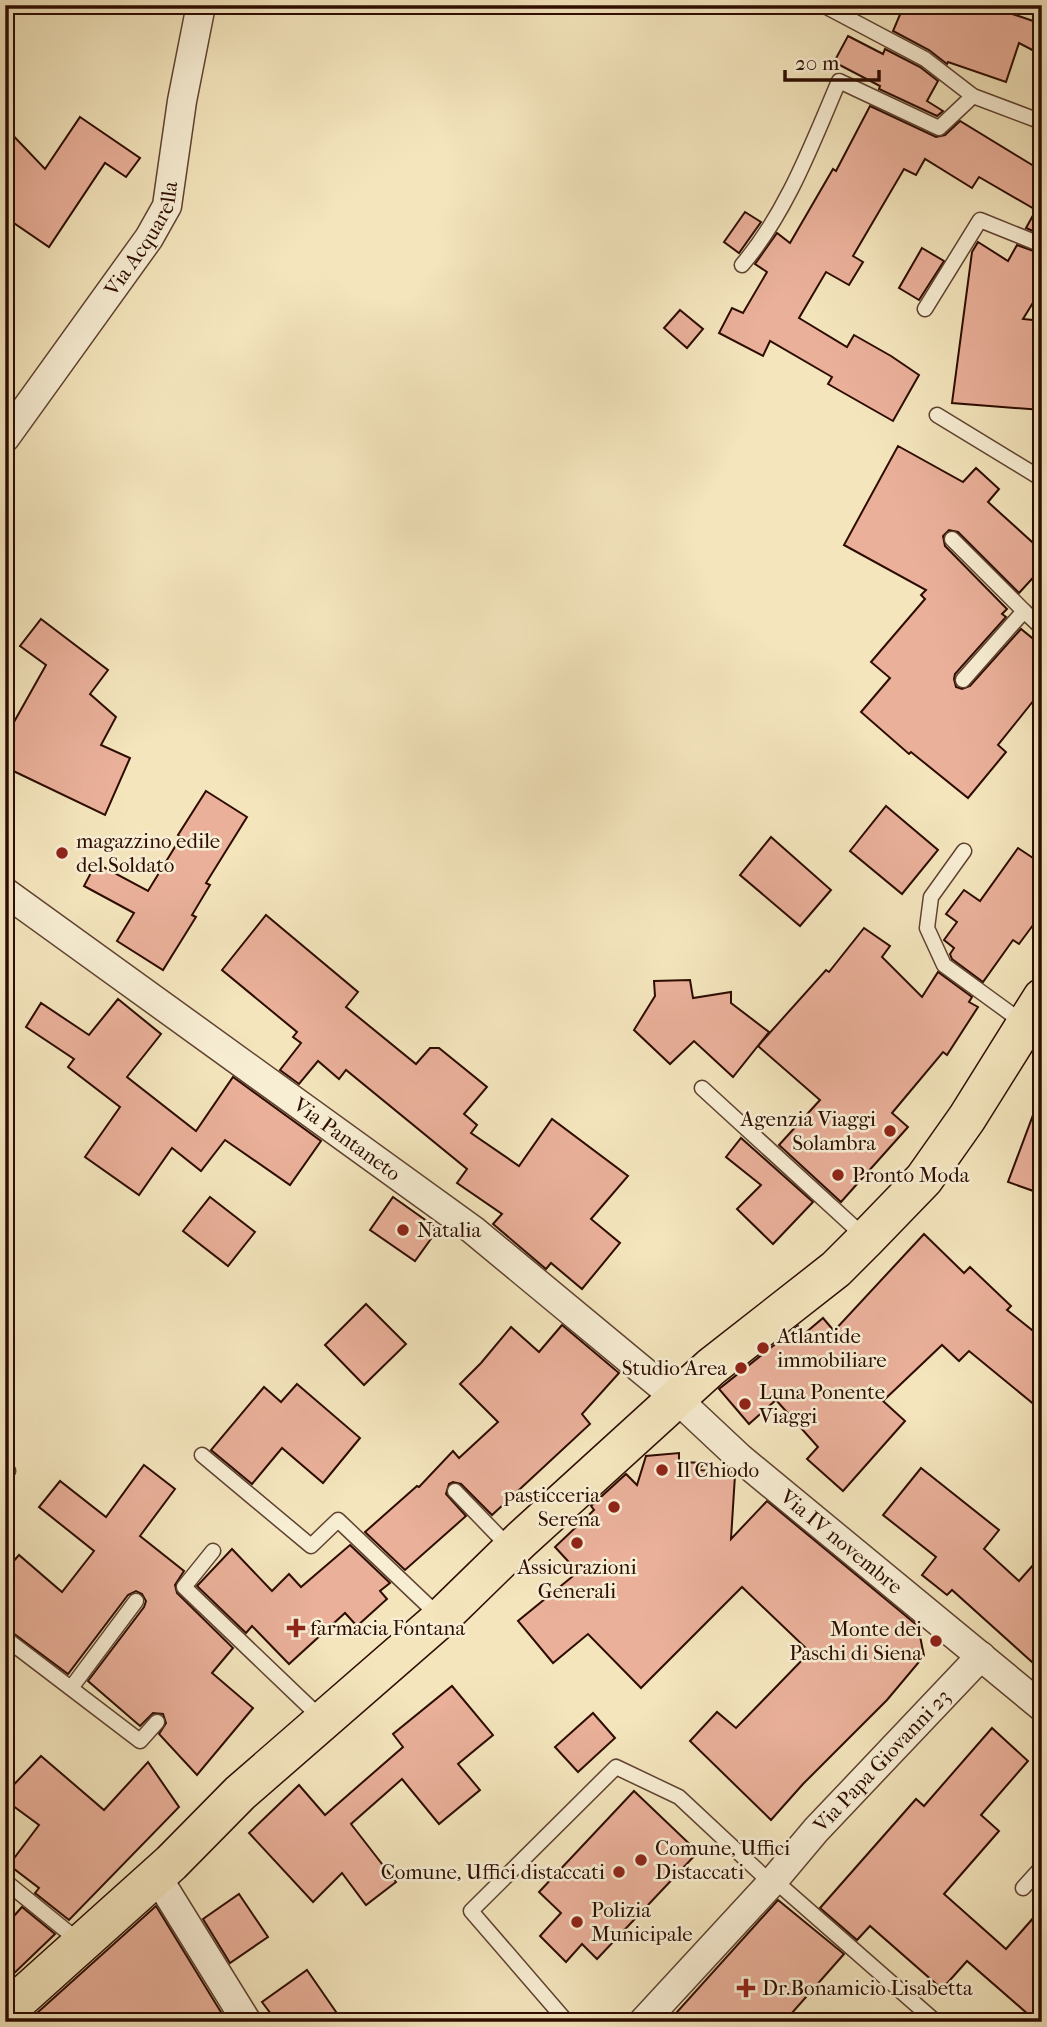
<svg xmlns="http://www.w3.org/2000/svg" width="1047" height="2027" font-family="'IM FELL French Canon',serif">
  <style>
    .building { fill: #eab09a; stroke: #2d0c01; stroke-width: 2 }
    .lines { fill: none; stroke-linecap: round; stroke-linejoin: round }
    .lane-casing { stroke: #5f4230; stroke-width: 17 }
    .street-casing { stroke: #5f4230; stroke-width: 31 }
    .primary-casing { stroke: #2d0c01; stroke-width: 41 }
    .lane { stroke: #f8eed4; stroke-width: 14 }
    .street { stroke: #f8eed4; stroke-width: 28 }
    .primary { stroke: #f4e5bd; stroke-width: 38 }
    .poi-dot { fill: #8f2418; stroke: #f8eed4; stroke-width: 2.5 }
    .labels { text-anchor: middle; stroke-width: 5; stroke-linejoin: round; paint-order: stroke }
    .street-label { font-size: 21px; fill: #2d0c01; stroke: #f8eed4 }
    .poi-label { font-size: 21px; fill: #2d0c01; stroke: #f8eed4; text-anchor: start }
  </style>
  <rect width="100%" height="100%" fill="#f4e5bd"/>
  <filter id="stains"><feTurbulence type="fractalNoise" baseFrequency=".00286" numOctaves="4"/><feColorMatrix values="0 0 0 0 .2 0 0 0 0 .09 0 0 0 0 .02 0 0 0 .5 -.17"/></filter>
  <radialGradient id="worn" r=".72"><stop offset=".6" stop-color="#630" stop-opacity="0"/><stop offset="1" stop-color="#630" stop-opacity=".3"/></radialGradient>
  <g class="building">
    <polygon points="904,5 986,5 1042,24 1042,55 1019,43 1006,82 948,62 947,64 929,50 893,31"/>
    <polygon points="848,36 883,54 885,49 920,67 938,81 927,101 943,111 937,116 879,89 880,86 834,62"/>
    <polygon points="870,106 936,137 945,135 960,121 1042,171 1042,235 1026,228 1036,210 979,177 972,188 925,159 916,175 904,169 853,256 863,262 849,285 826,272 799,318 847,347 854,335 891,356 919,375 893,421 828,384 832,377 770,341 763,356 719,333 732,308 743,313 767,272 755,264 777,233 790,243 833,169 836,171"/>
    <polygon points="80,117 140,158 126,177 105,163 49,247 5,217 5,127 45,169"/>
    <polygon points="745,212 761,222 739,253 724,242"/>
    <polygon points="978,242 1008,261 1017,245 1042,254 1042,288 1023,319 1042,321 1042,410 952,403 972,252"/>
    <polygon points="922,248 944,261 919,300 899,288"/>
    <polygon points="680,310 703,329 687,348 664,328"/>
    <polygon points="898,446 963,482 976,468 999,489 988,502 1042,551 1042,568 1019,593 958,532 949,530 943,536 945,546 1007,609 1002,614 1006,617 955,674 954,679 956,687 962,689 970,686 1021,629 1042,646 1042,690 998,745 1006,752 968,798 911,752 909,754 861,712 890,678 871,662 925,599 921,595 926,590 844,545"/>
    <polygon points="41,619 108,670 90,694 116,717 101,745 130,758 105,815 5,767 5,738 46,665 20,646"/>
    <polygon points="206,791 247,817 206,883 210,885 192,915 196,917 163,970 117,941 134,913 84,886 96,863 148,891 181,837 178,835"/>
    <polygon points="886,806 938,850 902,894 850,851"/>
    <polygon points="771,837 831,890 800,926 740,875"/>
    <polygon points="1018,848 1042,864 1042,913 1019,944 1013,940 983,982 952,959 950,954 954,948 944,940 957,922 946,914 964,890 980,901"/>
    <polygon points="266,915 358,992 346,1007 416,1064 430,1048 439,1048 487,1087 464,1114 477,1125 471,1133 519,1166 552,1119 628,1176 591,1219 620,1243 582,1289 551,1263 546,1269 493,1224 502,1214 457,1183 467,1169 346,1070 339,1079 318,1061 299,1084 280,1070 301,1043 293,1037 297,1032 222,970"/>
    <polygon points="864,928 890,946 882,957 922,997 938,972 972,997 969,1002 978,1007 947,1055 943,1052 892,1113 908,1127 841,1202 779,1145 820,1100 758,1046 826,970 829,972"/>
    <polygon points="690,980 693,998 731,992 731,1003 769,1032 733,1077 694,1041 670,1064 634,1030 655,996 654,981"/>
    <polygon points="118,999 161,1034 127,1077 196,1131 233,1077 321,1141 290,1185 225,1140 201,1171 172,1148 139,1195 85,1157 120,1107 68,1067 74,1059 26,1027 41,1003 89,1035"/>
    <polygon points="1039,1099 1042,1100 1042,1194 1008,1182"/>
    <polygon points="741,1138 813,1202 773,1244 737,1209 761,1185 726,1157"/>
    <polygon points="210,1197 255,1232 228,1266 183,1231"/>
    <polygon points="393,1197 438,1229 415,1261 370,1230"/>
    <polygon points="924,1234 964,1273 970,1267 1011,1306 1007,1310 1042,1338 1042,1411 969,1351 959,1361 942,1345 883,1401 905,1421 843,1491 807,1459 818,1447 776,1400 749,1424 719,1389 798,1326 804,1334 823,1318 834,1331"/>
    <polygon points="366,1304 406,1344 364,1385 325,1345"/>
    <polygon points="562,1325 619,1373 582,1414 590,1424 492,1515 461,1484 453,1482 449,1484 446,1494 466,1516 405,1570 365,1532 417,1486 419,1487 453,1451 459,1458 498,1422 460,1384 481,1363 511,1327 539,1352"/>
    <polygon points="297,1384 360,1438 323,1483 282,1448 252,1484 211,1450 264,1387 281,1402"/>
    <polygon points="679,1453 679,1462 705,1463 697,1470 731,1472 735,1475 731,1539 767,1501 918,1626 924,1656 887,1700 803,1784 771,1820 690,1741 717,1712 736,1728 810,1652 742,1587 641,1688 588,1634 553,1663 518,1621 578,1572 555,1547 594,1510 591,1506 626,1474 637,1485 646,1456"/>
    <polygon points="144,1465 175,1489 140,1536 184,1571 175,1585 177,1593 233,1648 212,1673 253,1708 197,1775 159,1734 166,1723 163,1714 153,1713 140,1726 88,1681 144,1607 146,1601 142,1594 136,1591 128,1595 68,1674 5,1627 5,1571 19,1555 62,1592 94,1551 39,1507 60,1481 106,1517"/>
    <polygon points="921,1468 999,1530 984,1549 1019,1581 1042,1555 1042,1671 952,1590 947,1595 922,1575 936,1557 883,1515"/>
    <polygon points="350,1545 390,1583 380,1591 387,1599 357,1626 345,1613 289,1664 252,1626 246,1633 197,1586 232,1549 272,1591 289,1574 301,1587"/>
    <polygon points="452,1686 493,1735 458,1764 480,1790 439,1824 402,1779 351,1824 396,1882 366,1905 342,1873 313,1902 249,1833 299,1785 325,1815 403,1747 393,1734"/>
    <polygon points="593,1713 615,1738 578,1772 555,1747"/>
    <polygon points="992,1728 1028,1761 981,1815 999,1831 944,1894 1006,1949 1042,1908 1042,2022 1037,2022 967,1961 942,1989 870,1926 857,1940 820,1908 916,1799 924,1806"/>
    <polygon points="41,1756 104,1810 148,1762 179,1807 69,1920 35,1893 39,1888 9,1865 39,1825 5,1800 5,1794"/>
    <polygon points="634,1791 698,1852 597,1959 582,1944 566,1962 540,1936 561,1913 539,1892"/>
    <polygon points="239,1894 268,1937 230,1963 203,1919"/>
    <polygon points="778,1900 844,1954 784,2022 668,2022"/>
    <polygon points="156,1906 227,2022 27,2022"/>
    <polygon points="22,1907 55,1934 5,1982 5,1926"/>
    <polygon points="307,1970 343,2022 277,2022 262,2002"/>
  </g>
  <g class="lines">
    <g class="lane-casing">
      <g id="lane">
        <polyline points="823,5 925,59 973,96 1042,122"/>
        <path d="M742,265C787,212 812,144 839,81L939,128L973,96"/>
        <polyline points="925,309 980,220 1042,245"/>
        <polyline points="937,415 1042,479"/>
        <polyline points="952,539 1024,611"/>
        <polyline points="963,680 1024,611 1042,628"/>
        <polyline points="964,851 931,897 927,928 944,965 1025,1024"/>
        <polyline points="702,1088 866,1238"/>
        <polyline points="202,1455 311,1546 338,1520 440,1617"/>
        <polyline points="5,1474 8,1471"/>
        <polyline points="455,1491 510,1548"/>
        <polyline points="213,1551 184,1587 322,1719"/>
        <polyline points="5,1638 140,1741 157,1722"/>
        <polyline points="71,1688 136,1601"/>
        <polyline points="774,1880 936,2022"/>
        <polyline points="5,1881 80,1942"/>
        <polyline points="1023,1888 1042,1867"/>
        <polyline points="567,2022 471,1911 616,1767 679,1797 771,1883"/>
      </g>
    </g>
    <g class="street-casing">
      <g id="street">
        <path id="s1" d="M5,438L149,238L167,206L182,101L201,5"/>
        <path id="s2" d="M5,892L473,1230L677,1399L740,1458L1042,1707"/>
        <polyline points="156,1875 247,2022"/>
        <path id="s3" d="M643,2022L774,1880L816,1830L981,1656"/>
      </g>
    </g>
    <g class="primary-casing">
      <polyline id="primary" points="5,2012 171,1863 240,1793 441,1618 521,1540 711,1367 836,1269 866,1239 924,1179 967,1118 1042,998"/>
    </g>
    <use href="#lane" class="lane"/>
    <use href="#street" class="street"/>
    <use href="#primary" class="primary"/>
  </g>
  <g class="poi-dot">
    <circle cx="62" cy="853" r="7"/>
    <circle cx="890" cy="1131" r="7"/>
    <circle cx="838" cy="1175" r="7"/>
    <circle cx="403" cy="1230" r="7"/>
    <circle cx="763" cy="1348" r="7"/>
    <circle cx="741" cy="1368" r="7"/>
    <circle cx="745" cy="1404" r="7"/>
    <circle cx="662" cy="1470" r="7"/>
    <circle cx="614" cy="1507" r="7"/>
    <circle cx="577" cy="1543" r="7"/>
    <path d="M292.5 1617.5h7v7h7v7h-7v7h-7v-7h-7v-7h7z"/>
    <circle cx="936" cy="1641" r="7"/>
    <circle cx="641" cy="1860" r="7"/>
    <circle cx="619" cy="1872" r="7"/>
    <circle cx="577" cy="1922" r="7"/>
    <path d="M742.5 1977.5h7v7h7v7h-7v7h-7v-7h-7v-7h7z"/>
  </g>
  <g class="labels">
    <g class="street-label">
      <text dy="7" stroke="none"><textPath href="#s1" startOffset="243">Via Acquarella</textPath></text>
      <text dy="7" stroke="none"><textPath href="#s2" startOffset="422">Via Pantaneto</textPath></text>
      <text dy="7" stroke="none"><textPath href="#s2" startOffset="1060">Via IV novembre</textPath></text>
      <text dy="7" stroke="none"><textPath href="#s3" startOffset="354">Via Papa Giovanni 23</textPath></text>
    </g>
    <g class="poi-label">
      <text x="76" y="848">magazzino edile<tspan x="76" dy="24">del Soldato</tspan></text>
      <text x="876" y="1126" text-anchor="end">Agenzia Viaggi<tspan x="876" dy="24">Solambra</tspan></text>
      <text x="852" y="1182">Pronto Moda</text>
      <text x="417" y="1237">Natalia</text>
      <text x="777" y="1343">Atlantide<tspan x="777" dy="24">immobiliare</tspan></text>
      <text x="727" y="1375" text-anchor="end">Studio Area</text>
      <text x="759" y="1399">Luna Ponente<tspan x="759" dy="24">Viaggi</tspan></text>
      <text x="676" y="1477">Il Chiodo</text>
      <text x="600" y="1502" text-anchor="end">pasticceria<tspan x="600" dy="24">Serena</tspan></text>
      <text x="577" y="1574" text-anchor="middle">Assicurazioni<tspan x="577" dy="24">Generali</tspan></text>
      <text x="310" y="1635">farmacia Fontana</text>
      <text x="922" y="1636" text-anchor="end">Monte dei<tspan x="922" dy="24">Paschi di Siena</tspan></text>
      <text x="655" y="1855">Comune, Uffici<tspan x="655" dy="24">Distaccati</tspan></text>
      <text x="605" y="1879" text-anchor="end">Comune, Uffici distaccati</text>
      <text x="591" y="1917">Polizia<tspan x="591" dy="24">Municipale</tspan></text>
      <text x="762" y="1995">Dr.Bonamicio Lisabetta</text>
    </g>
  </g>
  <rect width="1047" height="2027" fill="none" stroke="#f4e5bd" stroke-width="28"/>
  <rect x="7" y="7" width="1033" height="2013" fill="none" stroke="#2d0c01" stroke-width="3.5"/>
  <rect x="14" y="14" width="1019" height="1999" fill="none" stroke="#2d0c01" stroke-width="2"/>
  <path d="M785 70v10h94v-10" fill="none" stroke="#2d0c01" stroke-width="3.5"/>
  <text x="795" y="70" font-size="21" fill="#2d0c01" stroke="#f8eed4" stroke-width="5" paint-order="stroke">20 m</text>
  <rect width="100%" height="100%" filter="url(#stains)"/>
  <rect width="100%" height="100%" fill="url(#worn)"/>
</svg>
